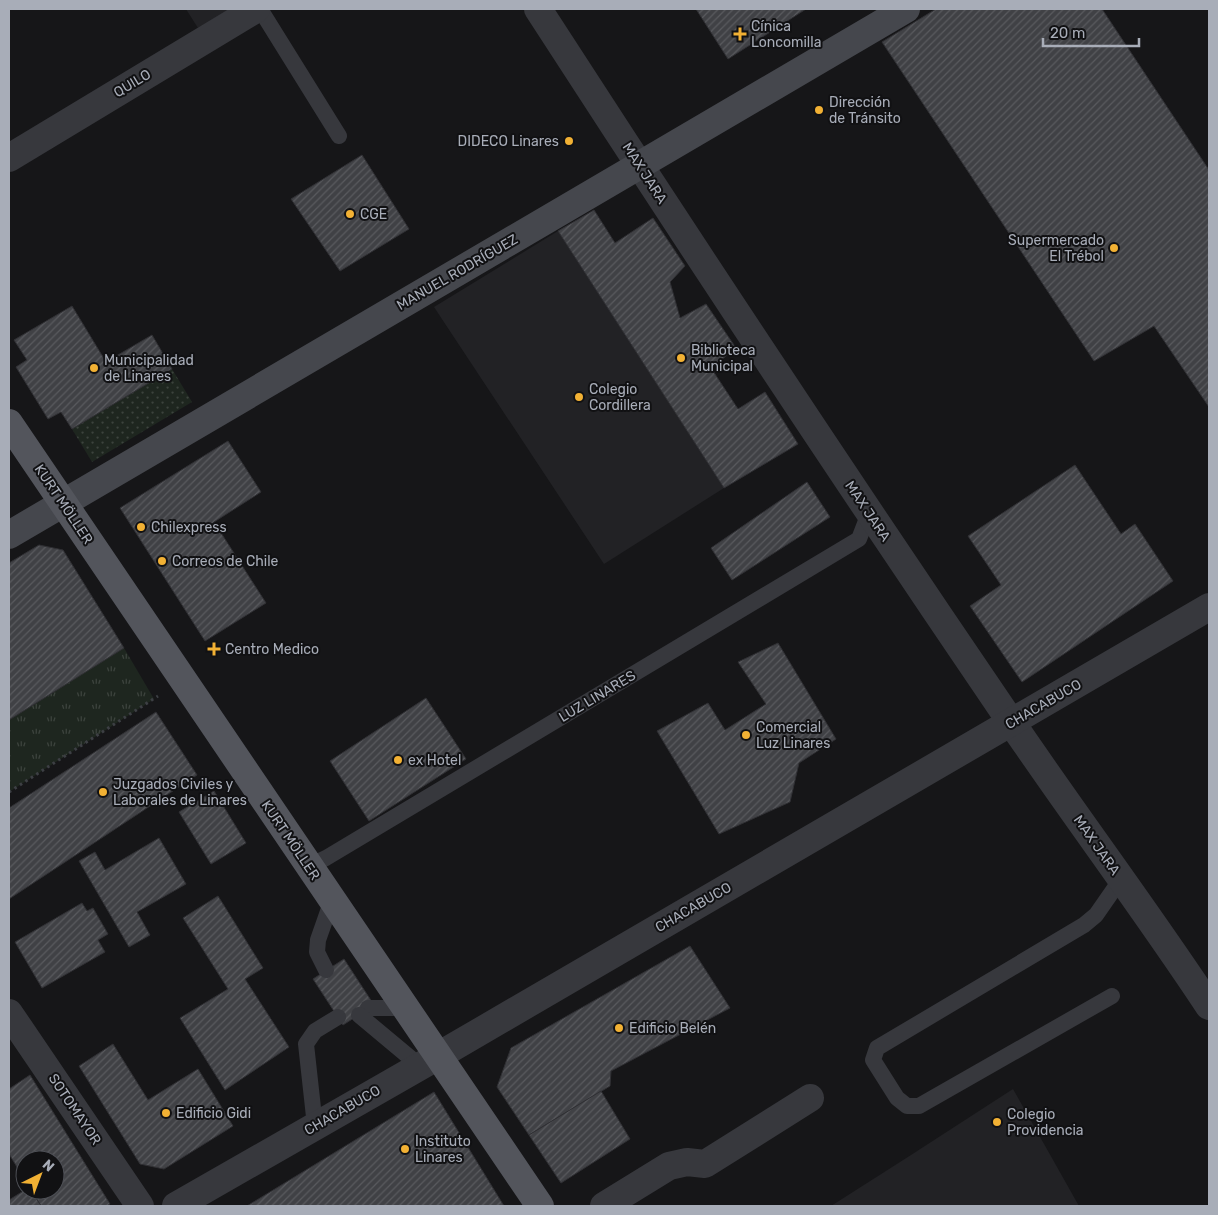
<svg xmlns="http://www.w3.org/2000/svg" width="1218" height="1215" font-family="Rubik,sans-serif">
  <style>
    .built { fill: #222225 }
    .grass { fill: url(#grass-tufts) }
    .garden { fill: url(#garden-dots) }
    .building { fill: url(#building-hatch); stroke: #303034 }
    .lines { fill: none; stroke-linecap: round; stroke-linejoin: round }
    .path { stroke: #3d3f44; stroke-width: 3; stroke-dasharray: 2.5 4; stroke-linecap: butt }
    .service { stroke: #37383d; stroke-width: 16 }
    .minor { stroke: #37383d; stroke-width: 28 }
    .tertiary { stroke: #37383d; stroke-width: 28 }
    .secondary { stroke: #45474d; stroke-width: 28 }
    .primary { stroke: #53555c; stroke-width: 28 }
    .poi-dot { fill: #f2b134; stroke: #111113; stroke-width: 2 }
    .labels { text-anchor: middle; stroke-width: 4; stroke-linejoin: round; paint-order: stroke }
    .poi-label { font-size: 14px; fill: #a8adb8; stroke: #111113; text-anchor: start }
    .street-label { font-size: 14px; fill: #a8adb8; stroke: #111113 }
  </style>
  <defs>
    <pattern id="grass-tufts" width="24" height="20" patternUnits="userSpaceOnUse" patternTransform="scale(1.25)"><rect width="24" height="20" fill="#1e261f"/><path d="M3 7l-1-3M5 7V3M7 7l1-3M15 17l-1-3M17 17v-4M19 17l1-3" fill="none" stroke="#3c433d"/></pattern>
    <pattern id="garden-dots" width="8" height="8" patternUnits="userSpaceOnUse" patternTransform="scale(1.25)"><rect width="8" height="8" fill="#1e261f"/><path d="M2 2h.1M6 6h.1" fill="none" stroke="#3c433d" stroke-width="1.8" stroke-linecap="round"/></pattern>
    <pattern id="building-hatch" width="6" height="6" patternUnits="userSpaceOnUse" patternTransform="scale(1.25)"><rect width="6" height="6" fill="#404145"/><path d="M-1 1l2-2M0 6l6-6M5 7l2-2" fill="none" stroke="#595a5e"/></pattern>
  </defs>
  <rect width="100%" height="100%" fill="#161618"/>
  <g class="built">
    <polygon points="186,9 232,9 198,28"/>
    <polygon points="558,231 724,488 604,564 434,307"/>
    <polygon points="1013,1089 1079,1206 831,1206 911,1155"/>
  </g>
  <polygon class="grass" points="124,648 154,699 9,792 9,720"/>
  <polygon class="garden" points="172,369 192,402 92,462 72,429"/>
  <g class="building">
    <polygon points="696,9 806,9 728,59"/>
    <polygon points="936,9 1102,9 1209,170 1209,407 1154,326 1094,361 882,42"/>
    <polygon points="362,155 409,229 340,271 291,199"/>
    <polygon points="594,210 615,243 653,218 685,266 670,282 680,318 706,304 736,348 711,368 738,409 765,392 798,444 724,488 558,231"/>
    <polygon points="72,306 106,362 152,335 172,369 72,429 61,412 48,419 16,367 27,360 14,340"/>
    <polygon points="228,441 261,492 214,522 266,603 205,641 120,508"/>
    <polygon points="1075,465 1121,534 1135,524 1173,581 1022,682 970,606 1001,585 968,536"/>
    <polygon points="807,482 830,517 732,580 711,548"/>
    <polygon points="39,545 63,550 124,648 9,720 9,563"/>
    <polygon points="778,643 836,739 799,763 790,802 719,834 657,731 708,703 725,730 766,704 738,662"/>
    <polygon points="426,698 466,759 369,821 330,761"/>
    <polygon points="156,712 197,775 9,899 9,808"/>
    <polygon points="214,791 246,843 211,864 179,812"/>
    <polygon points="159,838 186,884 137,912 150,935 129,947 79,861 95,852 105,870"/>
    <polygon points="218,896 263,968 245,979 289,1047 225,1090 180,1018 228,989 183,918"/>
    <polygon points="82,903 87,911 93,908 108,934 98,940 105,952 42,988 15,942"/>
    <polygon points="690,946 730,1008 611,1071 610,1086 529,1135 497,1087 511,1048"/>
    <polygon points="344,959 374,1005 343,1025 313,979"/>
    <polygon points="113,1044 148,1100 198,1069 233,1126 164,1169 140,1164 79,1066"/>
    <polygon points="30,1075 110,1204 107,1206 41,1206 31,1190 55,1190 55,1160 25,1160 25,1180 9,1154 9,1089"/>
    <polygon points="601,1091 630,1139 561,1183 529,1135"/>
    <polygon points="434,1092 504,1206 247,1206"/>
    <polygon points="25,1190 31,1190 41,1206 9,1206 9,1200"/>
  </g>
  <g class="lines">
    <polyline class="path" points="9,792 158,696"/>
    <g class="service">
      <polyline points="260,9 339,136"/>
      <polyline points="309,866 326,858 859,539 869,513"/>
      <polyline points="326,970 317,952 318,940 332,900"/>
      <polyline points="1112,996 919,1106 907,1106 897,1098 873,1060 877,1048 1084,925 1096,915 1121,879"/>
      <polyline points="368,1008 406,1008"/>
      <polyline points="359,1015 420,1066"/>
      <polyline points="315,1126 306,1044 315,1031 338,1017"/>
    </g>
    <g class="minor">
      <path d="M538,9C692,247 849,484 1009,719C1074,815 1145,909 1209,1006"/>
      <polyline points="9,158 256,9"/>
      <polyline points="9,1013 140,1206"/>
      <polyline points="604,1206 669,1166 687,1162 705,1164 810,1098"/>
    </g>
    <polyline class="tertiary" points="176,1206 438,1056 1209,607"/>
    <polyline class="secondary" points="9,535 906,9"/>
    <polyline class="primary" points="9,423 540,1206"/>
  </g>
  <g class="poi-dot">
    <path d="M737.5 26.5h5v5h5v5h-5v5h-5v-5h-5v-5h5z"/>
    <circle cx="819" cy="110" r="5"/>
    <circle cx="569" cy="141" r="5"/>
    <circle cx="350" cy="214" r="5"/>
    <circle cx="1114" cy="248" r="5"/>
    <circle cx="681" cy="358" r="5"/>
    <circle cx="94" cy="368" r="5"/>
    <circle cx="579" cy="397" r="5"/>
    <circle cx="141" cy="527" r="5"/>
    <circle cx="162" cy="561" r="5"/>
    <path d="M211.5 641.5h5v5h5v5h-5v5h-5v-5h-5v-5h5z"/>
    <circle cx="746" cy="735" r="5"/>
    <circle cx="398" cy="760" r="5"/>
    <circle cx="103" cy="792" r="5"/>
    <circle cx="619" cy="1028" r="5"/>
    <circle cx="166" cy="1113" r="5"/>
    <circle cx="997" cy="1122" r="5"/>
    <circle cx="405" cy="1149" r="5"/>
  </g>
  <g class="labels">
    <g class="poi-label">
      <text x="751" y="31">Cínica<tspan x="751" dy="16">Loncomilla</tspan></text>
      <text x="829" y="107">Dirección<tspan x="829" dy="16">de Tránsito</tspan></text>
      <text x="559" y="146" text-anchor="end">DIDECO Linares</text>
      <text x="360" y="219">CGE</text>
      <text x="1104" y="245" text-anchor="end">Supermercado<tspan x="1104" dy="16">El Trébol</tspan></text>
      <text x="691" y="355">Biblioteca<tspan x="691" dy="16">Municipal</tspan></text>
      <text x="104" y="365">Municipalidad<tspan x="104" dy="16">de Linares</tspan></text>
      <text x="589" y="394">Colegio<tspan x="589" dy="16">Cordillera</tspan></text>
      <text x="151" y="532">Chilexpress</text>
      <text x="172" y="566">Correos de Chile</text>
      <text x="225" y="654">Centro Medico</text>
      <text x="756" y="732">Comercial<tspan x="756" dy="16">Luz Linares</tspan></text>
      <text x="408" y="765">ex Hotel</text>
      <text x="113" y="789">Juzgados Civiles y<tspan x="113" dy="16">Laborales de Linares</tspan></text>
      <text x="629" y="1033">Edificio Belén</text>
      <text x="176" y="1118">Edificio Gidi</text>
      <text x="1007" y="1119">Colegio<tspan x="1007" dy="16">Providencia</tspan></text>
      <text x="415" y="1146">Instituto<tspan x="415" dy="16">Linares</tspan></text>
    </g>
    <g class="street-label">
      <text transform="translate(132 83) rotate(-31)" y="5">QUILO</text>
      <text transform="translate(645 173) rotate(57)" y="5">MAX JARA</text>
      <text transform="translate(457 272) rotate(-30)" y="5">MANUEL RODRÍGUEZ</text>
      <text transform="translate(64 504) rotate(56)" y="5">KURT MÖLLER</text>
      <text transform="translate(868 511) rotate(56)" y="5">MAX JARA</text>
      <text transform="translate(597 696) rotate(-31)" y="5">LUZ LINARES</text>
      <text transform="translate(1043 704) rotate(-30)" y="5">CHACABUCO</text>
      <text transform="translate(291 840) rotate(56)" y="5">KURT MÖLLER</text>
      <text transform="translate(1097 845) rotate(55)" y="5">MAX JARA</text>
      <text transform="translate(693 907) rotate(-30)" y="5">CHACABUCO</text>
      <text transform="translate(75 1109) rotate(56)" y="5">SOTOMAYOR</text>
      <text transform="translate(342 1110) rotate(-30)" y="5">CHACABUCO</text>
    </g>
  </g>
  <rect width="1218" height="1215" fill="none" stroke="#a8adb8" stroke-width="20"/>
  <g transform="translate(40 1175) rotate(42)"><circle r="24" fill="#111113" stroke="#4d4f55"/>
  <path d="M0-4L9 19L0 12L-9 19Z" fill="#f2b134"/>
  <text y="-8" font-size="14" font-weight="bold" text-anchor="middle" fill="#a8adb8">N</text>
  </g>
  <path d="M1043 38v8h96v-8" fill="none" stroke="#a8adb8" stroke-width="2.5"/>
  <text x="1050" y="38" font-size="15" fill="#a8adb8" stroke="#111113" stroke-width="4" paint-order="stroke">20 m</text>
</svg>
